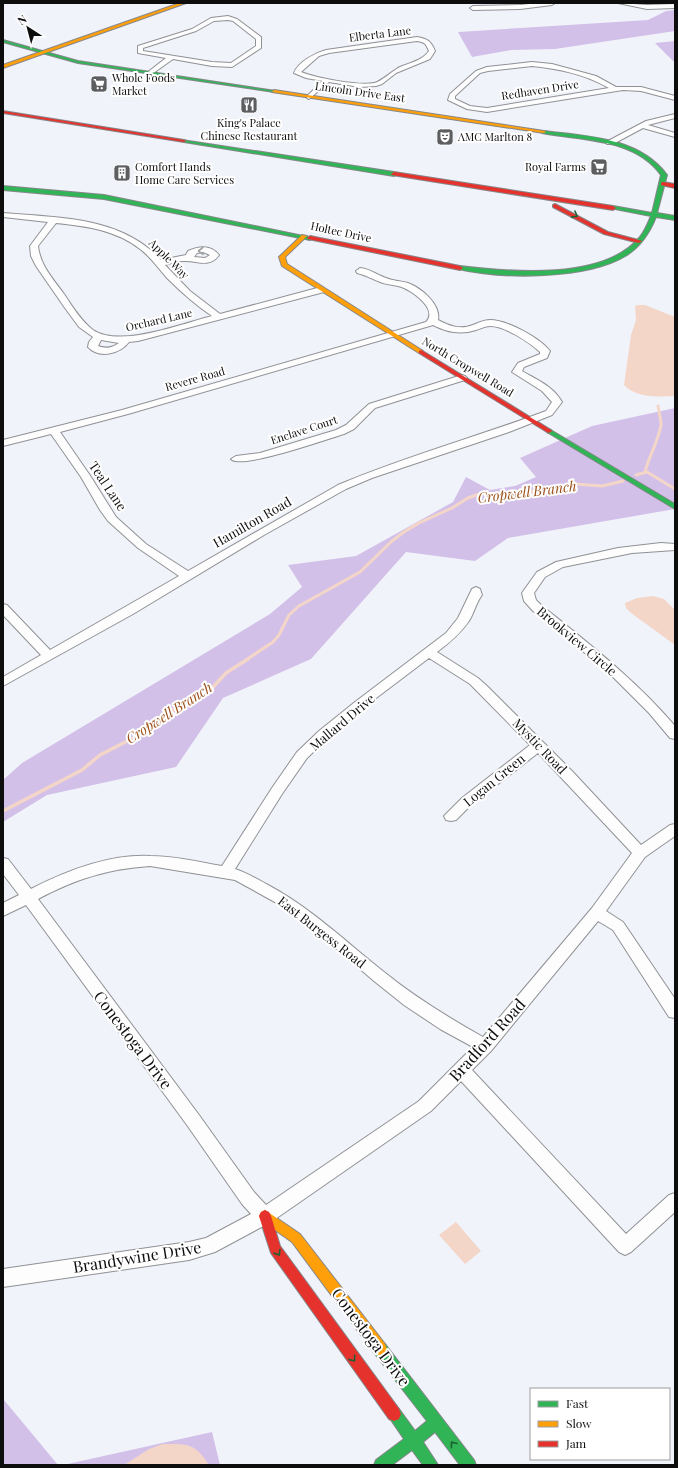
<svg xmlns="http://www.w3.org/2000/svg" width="678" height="1468" font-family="'Playfair Display',serif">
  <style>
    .forest { fill: #d3c0e8 }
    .water { fill: #f4d6c9 }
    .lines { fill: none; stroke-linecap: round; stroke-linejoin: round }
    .stream-far1 { stroke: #f4d6c9; stroke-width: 3 }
    .stream { stroke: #f4d6c9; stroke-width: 3.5 }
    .street-casing { stroke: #909194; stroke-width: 2 }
    .fast-casing { stroke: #86878b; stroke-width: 2 }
    .slow-casing { stroke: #86878b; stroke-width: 2 }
    .jam-casing { stroke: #86878b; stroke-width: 2 }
    .street { fill: #fdfdfe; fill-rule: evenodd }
    .fast { fill: #30b455; fill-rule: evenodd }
    .slow { fill: #ff9f0a; fill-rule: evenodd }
    .jam { fill: #e5322d; fill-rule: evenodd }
    .oneway { stroke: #1e6031 }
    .oneway2 { stroke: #9d9d9e }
    .labels { text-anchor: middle; stroke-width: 4; stroke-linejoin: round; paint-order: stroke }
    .far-street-label { font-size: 11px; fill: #0d0d0d; stroke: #fff }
    .far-poi-label { font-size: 11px; fill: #0d0d0d; stroke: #fff; text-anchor: start }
    .street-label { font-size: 13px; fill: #0d0d0d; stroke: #fff }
    .water-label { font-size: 14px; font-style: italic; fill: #9c5019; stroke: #fff }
    .near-street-label { font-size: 16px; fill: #0d0d0d; stroke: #fff }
  </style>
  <rect width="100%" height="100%" fill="#f1f3fb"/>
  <g class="forest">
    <polygon points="675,10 675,31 555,49 511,50 472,57 458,32 648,20 666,11"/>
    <polygon points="675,41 675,62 674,62 655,43"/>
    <polygon points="675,408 675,509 508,538 475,561 406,552 311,659 223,698 176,767 47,795 3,822 3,780 22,763 270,614 302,587 288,565 356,556 453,502 466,477 490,490 515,486 536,477 520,458 592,426"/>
    <polygon points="4,1400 58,1465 3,1465 3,1401"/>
    <polygon points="212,1432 220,1465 63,1465"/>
  </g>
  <g class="water">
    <path d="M638,305H645L675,317V396C659,397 635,398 624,385L631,335L636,320L635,306Z"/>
    <polygon points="653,596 664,599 675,610 675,645 631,613 626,608 625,603 637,598"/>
    <polygon points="456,1222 481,1251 465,1264 439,1235"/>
    <path d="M163,1444C188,1444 195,1443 209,1465H124L149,1449Z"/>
  </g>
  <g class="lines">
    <g class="stream-far1">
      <path d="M645,472C649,456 658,442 661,425C661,419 659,412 658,406"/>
      <polyline points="636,475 647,472 675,489"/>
      <polyline points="246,660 273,642 279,635 289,615 299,606 360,572 392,541 404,532 419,523 452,508 468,498 479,494 537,491 575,484 602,486 623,481"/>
    </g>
    <polyline class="stream" points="3,811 82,770 100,755 137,736 161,717 213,687 226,673 248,659"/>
    <g class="street-casing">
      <g id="street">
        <polygon points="538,3 555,3 552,5 520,9 473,10 470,8 473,6 520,5"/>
        <polygon points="618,3 647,5 675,4 675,8 647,9"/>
        <path d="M228,16L237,19L261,37V48L232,67L212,66L173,59L152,74H148V72L166,58L138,53V46L192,29L211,18ZM228,20L233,21L256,39V46L231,63L212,62L143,51V48L196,31L214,21Z"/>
        <path d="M417,37C428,39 431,41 435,51L430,59L396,73L382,84L376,86L360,87L329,82L309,99L307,98V96L323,81L306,78L294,73C298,62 315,53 326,50ZM417,41C425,42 426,44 429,51C423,60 410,63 400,67C392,71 381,82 374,83C358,86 316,78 301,72L319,56L329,53Z"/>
        <path d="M532,62L552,64L596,76L616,87H641L675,96V100L641,91L623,90L487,112L467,109L448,100L450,94L476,71L487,67ZM532,66C560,69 584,74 609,88L487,108L470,106L455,99V96L480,73L488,71Z"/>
        <polygon points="675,114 675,118 648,125 675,133 675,137 643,128 613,144 607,144 606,142 646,121"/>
        <path d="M3,213C58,218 121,216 161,260L186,255L188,251C199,246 211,245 219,255C209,269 197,260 184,261C177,261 171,263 165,265L190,291L220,314L321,287L325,290L324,292L138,341L129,342C120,354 99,359 88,347L89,342L93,337L79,327L65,308L36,266L31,256L30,246L48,222L3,217ZM56,223C86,226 116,230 140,249C151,257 158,268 167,278C181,292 196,305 212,316C181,324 120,348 93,330C81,321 72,306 64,294C53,279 40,265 38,246ZM203,252L210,255L205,258L194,257L197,253ZM101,340L119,343C112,348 106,349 98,346Z"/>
        <path d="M360,268C370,269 377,275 386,278C393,281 401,281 408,283C421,288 441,304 438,320C449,326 460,330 473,325C478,323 484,320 490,320C507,320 540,338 550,351L547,358L524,367L522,371C537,380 553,386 562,402L552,415L509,432L372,478L346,489L264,535L133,614L3,686V677L41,655L3,615V604L7,605L50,650L179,576L138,548L108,521L100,510L81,477L51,434L3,446V440L122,410L426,322C438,310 415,293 404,288C398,285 390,285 383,283C374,280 366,275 357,273L356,271ZM433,325C447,332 460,335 476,330C480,329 485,326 490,326C505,326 529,342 540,352V354L518,363L512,372L542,391L552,402L546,411C477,437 406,456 338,485L188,571L146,544L116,517L91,477L60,432L128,414Z"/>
        <path d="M462,375L465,376L467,378L465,380L375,408L354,429L344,434C327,439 240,470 231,459L236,456L260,453L336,430L346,425L369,404Z"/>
        <path d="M661,543L675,544V550L632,553L563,567L545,577L534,593L536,600L541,605C588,643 636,680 675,726V739L670,738L649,713L606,670L533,611L524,601L522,593L537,572L556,562L618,548Z"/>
        <path d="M476,587L480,589L482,595C476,603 474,613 469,621C460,634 449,643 437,652L478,678L487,686L572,771L641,845L670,825L675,824V836L645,857L606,911L623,922L675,999V1018L669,1017L613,930L598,921L491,1051L472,1070L626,1234L669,1195L675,1193V1212L631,1252L625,1255L619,1252L461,1081L431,1111L271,1222L215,1252L189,1260L3,1287V1269L189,1242L206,1238L251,1214L242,1204L187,1125L26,905L3,916V903L19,895L3,874V858L8,859L31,889C66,871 109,854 150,856C174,856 199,862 222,866L272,788L297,752L319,731L355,702L446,633L458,618L472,589ZM429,658L470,684L530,745L462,798L444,816L446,820L451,821L456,820L472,804L538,753L632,853L592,908L483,1037C449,1018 415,997 384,972C346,942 311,908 268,885C257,879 247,873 235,869L282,794L307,758L329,737L363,708ZM150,866L235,880L282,906L332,945L374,981L404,1005L440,1029L473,1047L419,1101L266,1205L254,1192L199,1115L38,899C76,879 107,869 150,866Z"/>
      </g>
    </g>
    <g class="fast-casing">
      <g id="fast">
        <polygon points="3,40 78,61 276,91 274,92 78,63 3,42"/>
        <path d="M544,131C586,136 639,137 667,175L657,213L675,216V220L656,217C650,232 641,246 627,255C587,280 503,279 458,269L457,268L460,266C510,272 604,281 640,237C645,231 648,223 651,216L610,208L613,206L652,213L661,175C635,138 583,141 542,133V132Z"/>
        <polygon points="182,140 394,172 397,174 394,176 184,142 182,141"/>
        <polygon points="3,186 104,195 313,238 310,240 104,199 3,190"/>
        <polygon points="549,429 675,504 675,509 547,432 547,430"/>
        <polygon points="380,1342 385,1344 474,1460 476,1465 460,1465 435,1432 423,1442 438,1465 423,1465 412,1450 392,1465 374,1465 376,1460 404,1439 387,1414 389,1409 394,1407 399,1409 415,1431 427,1421 375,1354 373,1349 375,1344"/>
      </g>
    </g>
    <g class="slow-casing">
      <g id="slow">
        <polygon points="180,3 186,3 3,68 3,65"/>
        <polygon points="274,90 544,131 546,132 544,133 272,92"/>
        <polygon points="302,235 307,236 285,257 287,264 423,351 423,353 419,353 282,266 279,257"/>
        <polygon points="265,1210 300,1234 385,1344 387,1349 385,1354 380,1356 375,1354 292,1242 261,1220 259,1216 261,1212"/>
      </g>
    </g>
    <g class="jam-casing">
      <g id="jam">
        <polygon points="3,111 184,140 186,141 184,142 3,113"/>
        <polygon points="394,172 613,206 616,208 613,210 392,175 391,174"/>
        <polygon points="663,182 675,184 675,188 661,185 661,183"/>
        <polygon points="555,204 608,232 642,241 639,243 604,234 553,207 553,205"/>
        <polygon points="310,236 460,266 463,268 460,270 308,239 307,238"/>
        <polygon points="421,350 551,430 552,431 549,433 547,432 419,353 419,351"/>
        <polygon points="265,1210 269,1212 271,1216 280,1246 399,1409 401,1414 399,1419 394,1421 389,1419 271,1253 259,1216 261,1212"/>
      </g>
    </g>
    <use href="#street" class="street"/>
    <use href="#fast" class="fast"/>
    <use href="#slow" class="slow"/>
    <use href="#jam" class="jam"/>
  </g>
  <defs><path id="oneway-chevron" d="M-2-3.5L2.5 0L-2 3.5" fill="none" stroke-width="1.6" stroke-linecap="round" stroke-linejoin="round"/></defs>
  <g class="oneway">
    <use href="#oneway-chevron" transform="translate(575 215) rotate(29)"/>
    <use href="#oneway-chevron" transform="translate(278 1253) rotate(58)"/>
    <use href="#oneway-chevron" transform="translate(353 1359) rotate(54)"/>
    <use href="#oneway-chevron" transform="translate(453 1444) rotate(-128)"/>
  </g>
  <use class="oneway2" href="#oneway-chevron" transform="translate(201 251) rotate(177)"/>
  <defs>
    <g id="supermarket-square" transform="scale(0.9)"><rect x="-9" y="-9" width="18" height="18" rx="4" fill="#5d5e60" stroke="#fff"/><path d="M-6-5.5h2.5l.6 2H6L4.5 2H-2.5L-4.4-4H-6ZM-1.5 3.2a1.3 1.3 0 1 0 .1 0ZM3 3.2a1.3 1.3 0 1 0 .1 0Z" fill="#fff"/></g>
    <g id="restaurant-square" transform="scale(0.9)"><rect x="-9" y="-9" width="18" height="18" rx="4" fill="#5d5e60" stroke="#fff"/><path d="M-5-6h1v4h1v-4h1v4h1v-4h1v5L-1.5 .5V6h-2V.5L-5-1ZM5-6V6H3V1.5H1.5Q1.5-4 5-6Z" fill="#fff"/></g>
    <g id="theatre-square" transform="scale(0.9)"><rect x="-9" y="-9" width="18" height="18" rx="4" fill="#5d5e60" stroke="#fff"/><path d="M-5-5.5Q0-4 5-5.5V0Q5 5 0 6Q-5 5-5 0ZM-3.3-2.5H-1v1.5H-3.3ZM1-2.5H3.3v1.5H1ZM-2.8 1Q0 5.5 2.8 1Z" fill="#fff"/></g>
    <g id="building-square" transform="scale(0.9)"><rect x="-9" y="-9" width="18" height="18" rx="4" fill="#5d5e60" stroke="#fff"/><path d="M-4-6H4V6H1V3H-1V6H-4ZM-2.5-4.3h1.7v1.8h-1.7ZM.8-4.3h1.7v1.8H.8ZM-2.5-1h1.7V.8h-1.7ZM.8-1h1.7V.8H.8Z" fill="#fff"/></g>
  </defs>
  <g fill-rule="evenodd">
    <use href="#supermarket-square" x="99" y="84"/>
    <use href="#restaurant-square" x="249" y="105"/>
    <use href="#theatre-square" x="445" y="137"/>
    <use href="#supermarket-square" x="599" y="167"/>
    <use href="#building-square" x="122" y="173"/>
  </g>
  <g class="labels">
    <g class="far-street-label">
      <text transform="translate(380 34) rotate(-7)" y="4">Elberta Lane</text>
      <text transform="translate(540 90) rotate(-9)" y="4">Redhaven Drive</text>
      <text transform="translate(360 92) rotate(8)" y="4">Lincoln Drive East</text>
      <text transform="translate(341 232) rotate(12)" y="4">Holtec Drive</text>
      <text transform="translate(169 259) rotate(45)" y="4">Apple Way</text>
      <text transform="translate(159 320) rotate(-13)" y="4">Orchard Lane</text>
      <text transform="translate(468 367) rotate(31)" y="4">North Cropwell Road</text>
      <text transform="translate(195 379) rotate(-16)" y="4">Revere Road</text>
      <text transform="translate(304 430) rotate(-18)" y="4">Enclave Court</text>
    </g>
    <g class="far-poi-label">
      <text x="112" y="82">Whole Foods<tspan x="112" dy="13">Market</tspan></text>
      <text x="249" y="127" text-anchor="middle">King's Palace<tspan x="249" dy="13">Chinese Restaurant</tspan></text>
      <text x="458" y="141">AMC Marlton 8</text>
      <text x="135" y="171">Comfort Hands<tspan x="135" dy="13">Home Care Services</tspan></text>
      <text x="586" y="171" text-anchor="end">Royal Farms</text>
    </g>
    <g class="street-label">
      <text transform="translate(108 486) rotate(56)" y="5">Teal Lane</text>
      <text transform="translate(252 522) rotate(-30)" y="5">Hamilton Road</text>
      <text transform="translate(577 641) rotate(40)" y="5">Brookview Circle</text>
      <text transform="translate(342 722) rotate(-40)" y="5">Mallard Drive</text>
      <text transform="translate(540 746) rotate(46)" y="5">Mystic Road</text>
      <text transform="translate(494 780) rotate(-39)" y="5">Logan Green</text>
      <text transform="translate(322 932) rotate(38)" y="5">East Burgess Road</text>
    </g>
    <g class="water-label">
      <text transform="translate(527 492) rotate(-7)" y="5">Cropwell Branch</text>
      <text transform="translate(169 713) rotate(-33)" y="5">Cropwell Branch</text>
    </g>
    <g class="near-street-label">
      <text transform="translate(133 1040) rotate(53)" y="6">Conestoga Drive</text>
      <text transform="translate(487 1040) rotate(-48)" y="6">Bradford Road</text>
      <text transform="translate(137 1257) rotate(-9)" y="6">Brandywine Drive</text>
      <text transform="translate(371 1337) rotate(53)" y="6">Conestoga Drive</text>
    </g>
  </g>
  <rect width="678" height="1468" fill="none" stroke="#0d0d0d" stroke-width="8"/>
  <rect x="530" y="1388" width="140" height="72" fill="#ffffff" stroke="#9e9e9e"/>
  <rect x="538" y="1401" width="20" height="6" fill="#30b455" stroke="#9e9e9e"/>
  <text x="566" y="1408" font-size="12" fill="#0d0d0d">Fast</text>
  <rect x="538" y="1421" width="20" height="6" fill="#ff9f0a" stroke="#9e9e9e"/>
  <text x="566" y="1428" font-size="12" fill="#0d0d0d">Slow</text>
  <rect x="538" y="1441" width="20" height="6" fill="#e5322d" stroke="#9e9e9e"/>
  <text x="566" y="1448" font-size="12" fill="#0d0d0d">Jam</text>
  <g transform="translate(28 28) rotate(324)" stroke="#ffffff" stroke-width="3" paint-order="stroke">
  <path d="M0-3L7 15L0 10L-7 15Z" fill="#0d0d0d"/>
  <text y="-6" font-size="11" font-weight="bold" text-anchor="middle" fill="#0d0d0d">N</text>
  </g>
</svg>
